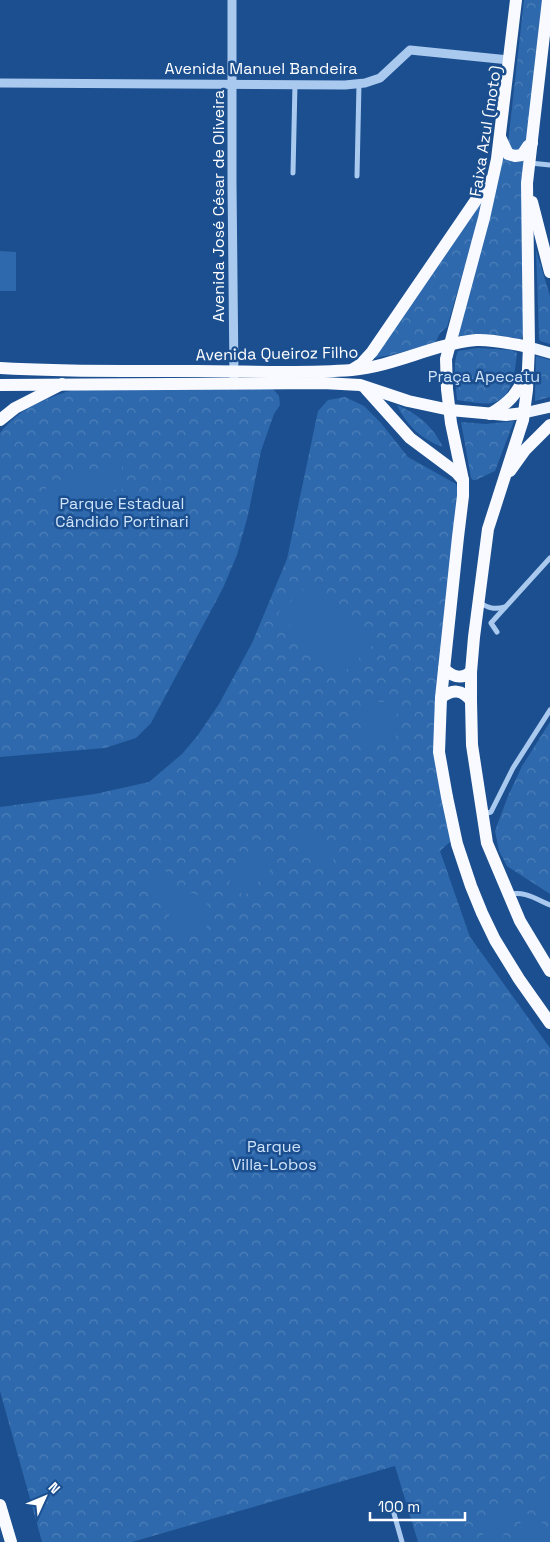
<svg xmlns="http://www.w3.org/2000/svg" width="550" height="1542" font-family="'Space Grotesk',sans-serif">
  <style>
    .forest { fill: url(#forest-crowns) }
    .garden { fill: #2e69ad }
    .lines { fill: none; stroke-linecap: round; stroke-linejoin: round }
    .minor { stroke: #a9c9ee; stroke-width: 5 }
    .tertiary { stroke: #a9c9ee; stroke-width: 9 }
    .primary { stroke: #f0f6ff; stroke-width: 11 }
    .trunk { stroke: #f8faff; stroke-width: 12 }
    .labels { text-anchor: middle; stroke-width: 5; stroke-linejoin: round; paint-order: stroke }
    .street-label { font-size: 16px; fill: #fff; stroke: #1b4f8f }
    .park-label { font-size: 16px; fill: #cfe3fa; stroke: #1b4f8f }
  </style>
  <defs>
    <pattern id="forest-crowns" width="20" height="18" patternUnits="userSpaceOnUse" patternTransform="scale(1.25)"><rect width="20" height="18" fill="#2e69ad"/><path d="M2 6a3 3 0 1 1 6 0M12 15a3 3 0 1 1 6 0" fill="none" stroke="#4d80b9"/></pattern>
  </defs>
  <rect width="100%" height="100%" fill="#1b4f8f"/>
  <g class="forest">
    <polygon points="524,0 543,0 530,123 525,143 522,149 512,151 508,143"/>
    <polygon points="502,157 524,157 523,336 521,339 491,334 459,336 458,333"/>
    <polygon points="480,202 483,204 447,327 440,333 435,343 391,355 374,358"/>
    <polygon points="536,250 550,296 550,344 540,341 539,338"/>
    <path d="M478,348L512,350L517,353C515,371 513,398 492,403C484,405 466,401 457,400C456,385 452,365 458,351Z"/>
    <polygon points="536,356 550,360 550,397 535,401"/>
    <path d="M273,389L279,396L280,405L274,414L261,451L248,515L237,555L223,588L151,723L136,738L105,748L0,757V433C20,408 42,400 72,390Z"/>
    <polygon points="345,397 364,406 381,423 408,457 456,484 460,499 439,689 453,839 440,851 470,937 550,1048 550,1542 418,1542 395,1466 132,1542 42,1542 0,1391 0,807 95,794 149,782 182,754 198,735 219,704 252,643 287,559 318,411 328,400"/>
    <path d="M397,405C420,415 431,425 443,447C422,440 406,425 397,405Z"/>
    <polygon points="514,421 495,471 476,480 473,480 471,478 461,422 486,424"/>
    <polygon points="550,722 550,894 507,866 499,851 495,831 508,796 522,766"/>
  </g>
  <g class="garden">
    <polygon points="0,251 16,252 16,291 0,291"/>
    <polygon points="102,462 122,462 122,490 102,490 102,497 84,496 83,503 64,502 64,507 46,507 46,480 64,480 65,475 84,475 84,469 102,469"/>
    <polygon points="313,581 374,644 339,677 278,613"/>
    <polygon points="363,701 397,703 396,740 362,739"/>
    <polygon points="301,825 334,860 327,868 293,831"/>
    <polygon points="256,855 271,869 244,896 229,882"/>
    <path d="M163,866L180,899V896L192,893C227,904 204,953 176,931C169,922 166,912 173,902L175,903L143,885Z"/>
    <polygon points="549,1470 550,1471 549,1514 530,1505"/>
    <polygon points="499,1503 515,1513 500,1542 488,1542 481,1538"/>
    <polygon points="526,1513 544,1524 534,1542 510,1542"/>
  </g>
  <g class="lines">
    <g class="minor">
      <polyline points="530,163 550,165"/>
      <polyline points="293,173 295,84"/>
      <polyline points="357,176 359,84"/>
      <path d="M479,602C488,608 494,610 505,607"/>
      <polyline points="497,632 491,623 550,558"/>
      <polyline points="484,814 491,812 513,768 550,710"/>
      <path d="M508,895C523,890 536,899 550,905"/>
      <polyline points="393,1510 402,1542"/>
    </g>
    <g class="tertiary">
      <polyline points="232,0 232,183 234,377"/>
      <polyline points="0,83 345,85 365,83 380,78 410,50 509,60"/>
    </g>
    <g class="primary">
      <polyline points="529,347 550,353"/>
      <polyline points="524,413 550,407"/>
    </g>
    <g class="trunk">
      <polyline points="516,0 497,159 484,218 446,359 447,389 451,423 463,480 463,496 458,537 441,698 439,752 447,797 457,844 471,886 482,913 495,940 519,979 550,1023"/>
      <polyline points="548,0 527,183 529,347 527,390 523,420 488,529 474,637 471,672 471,701 472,745 487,843 520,921 550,971"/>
      <polyline points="500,137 508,154 515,156 522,155 528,146 532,143"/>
      <polyline points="532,202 550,272"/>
      <path d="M0,368C65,372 131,371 197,371C248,371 300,374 352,370C395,366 433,344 476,340C494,339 512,344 529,347"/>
      <polyline points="353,369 361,364 372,352 489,181"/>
      <polyline points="0,385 323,383 360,385 408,401 450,410 506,415 524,413"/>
      <polyline points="366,389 410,438 457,473 463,480"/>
      <path d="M490,414C509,403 516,395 526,375"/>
      <polyline points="0,420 15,408 62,384"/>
      <polyline points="510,471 525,450 550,425"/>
      <path d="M444,669C453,677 461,680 471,672"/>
      <path d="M441,698C452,689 462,689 471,701"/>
      <polyline points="0,1505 11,1542"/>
    </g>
  </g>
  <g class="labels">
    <g class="street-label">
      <text x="261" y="74">Avenida Manuel Bandeira</text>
      <text transform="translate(485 131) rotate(-81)" y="6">Faixa Azul (moto)</text>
      <text transform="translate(218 206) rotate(-90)" y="6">Avenida José César de Oliveira</text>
      <text transform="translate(277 353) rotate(-1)" y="6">Avenida Queiroz Filho</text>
    </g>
    <g class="park-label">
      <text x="484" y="382">Praça Apecatu</text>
      <text x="122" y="509">Parque Estadual<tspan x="122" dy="18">Cândido Portinari</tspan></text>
      <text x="274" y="1152">Parque<tspan x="274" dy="18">Villa-Lobos</tspan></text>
    </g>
  </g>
  <g transform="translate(45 1497) rotate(46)" stroke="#1b4f8f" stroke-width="4" paint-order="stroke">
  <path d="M0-4L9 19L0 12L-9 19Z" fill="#ffffff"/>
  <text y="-8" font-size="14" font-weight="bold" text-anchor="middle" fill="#ffffff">N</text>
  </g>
  <path d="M370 1512v8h95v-8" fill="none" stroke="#ffffff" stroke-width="2.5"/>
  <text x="378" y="1512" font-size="15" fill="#ffffff" stroke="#1b4f8f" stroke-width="4" paint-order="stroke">100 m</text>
</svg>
